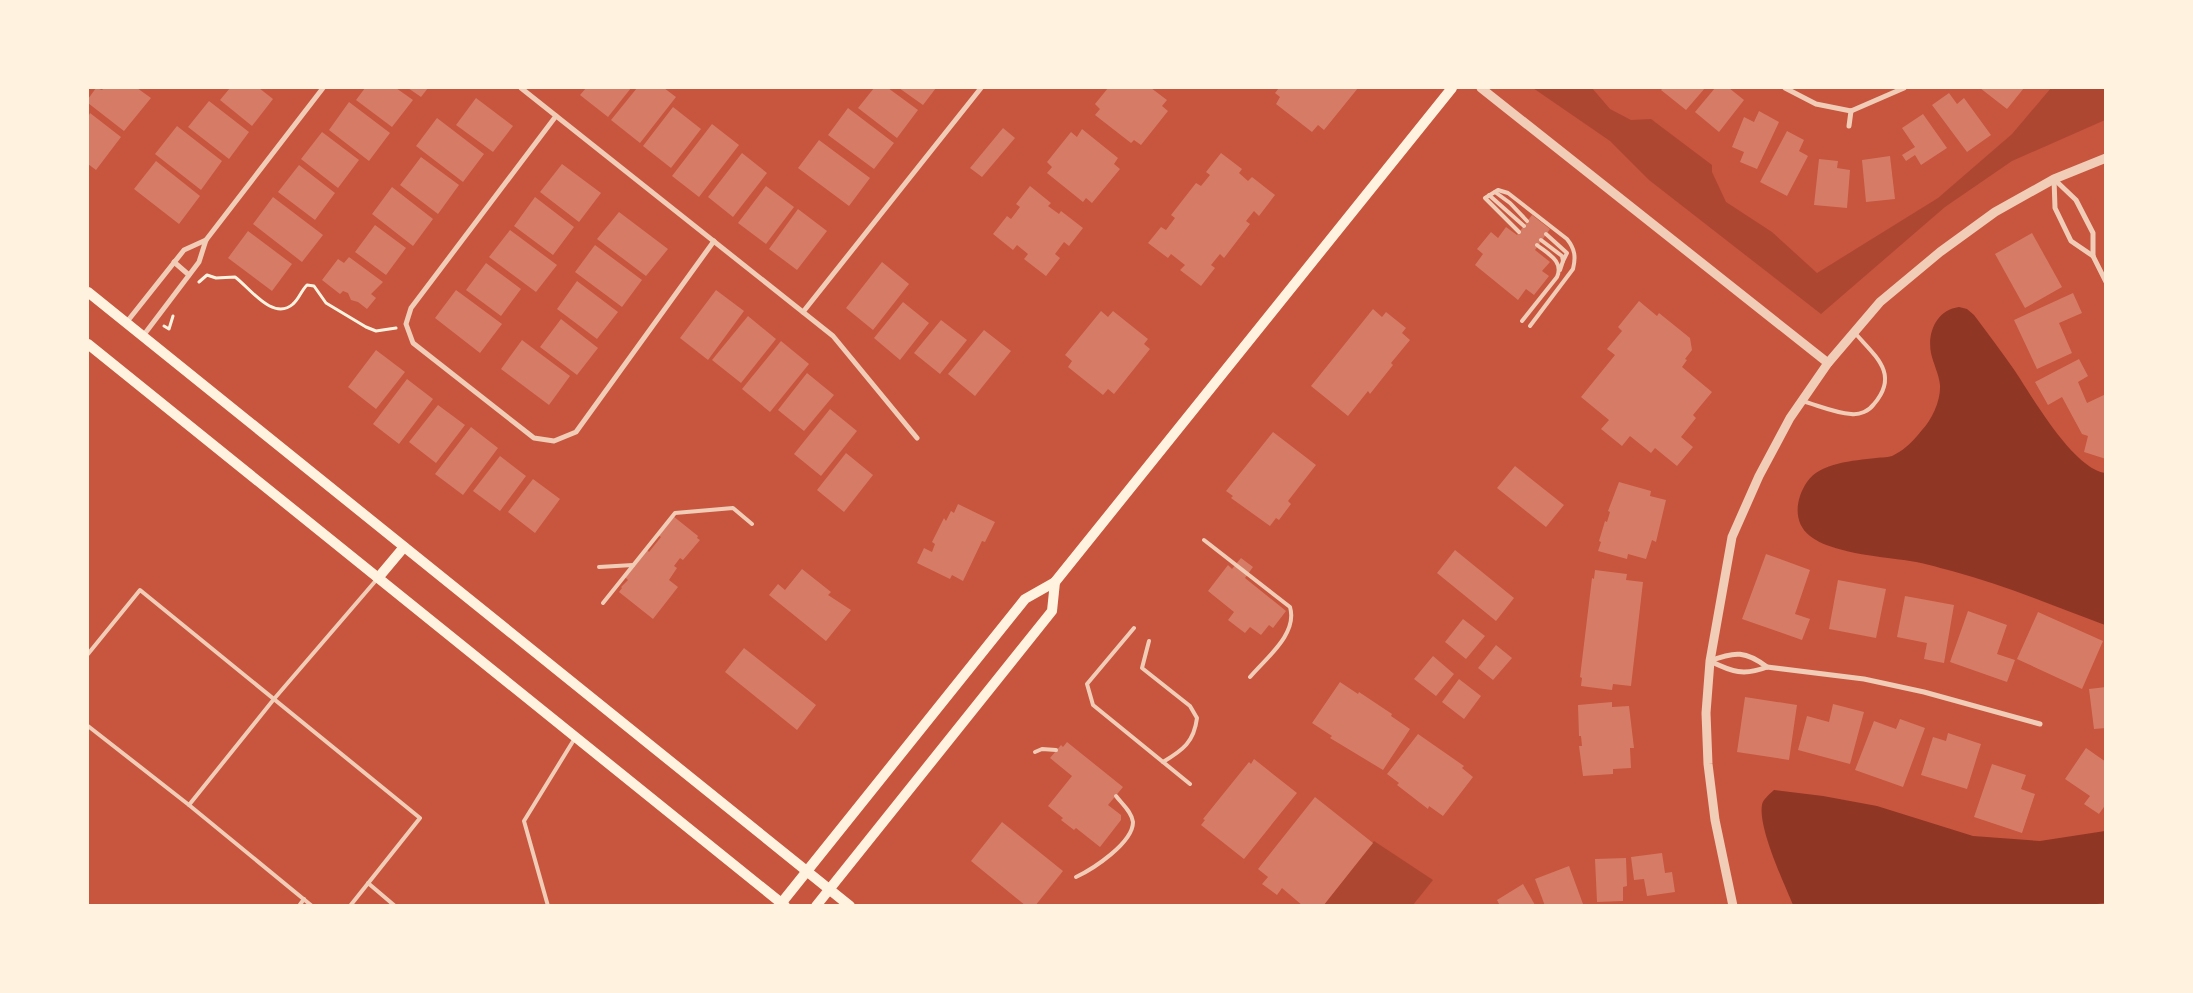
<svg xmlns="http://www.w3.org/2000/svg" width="2193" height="993" font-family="'Roboto Condensed',sans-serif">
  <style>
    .green { fill: #ae4732 }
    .water { fill: #8f3625 }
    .building { fill: #d67c66 }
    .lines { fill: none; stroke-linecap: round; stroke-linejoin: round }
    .path { stroke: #fff3e0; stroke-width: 3 }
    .service { stroke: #f1ccb7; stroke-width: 4 }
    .minor { stroke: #f1ccb7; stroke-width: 5 }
    .tertiary { stroke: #f1ccb7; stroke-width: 9 }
    .secondary { stroke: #fff3e0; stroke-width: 10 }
  </style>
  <rect width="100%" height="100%" fill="#c8553d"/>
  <g class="green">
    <polygon points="1533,88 1592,88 1610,109 1631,120 1651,119 1712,165 1712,172 1726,202 1772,232 1817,273 1938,198 2012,134 2051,88 2105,88 2105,120 2012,161 1945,207 1821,314 1649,180 1610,141"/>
    <polygon points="1374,841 1433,880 1413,905 1323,906"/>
  </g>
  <g class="water">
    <path d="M1959,307L1967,309L1974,315C1988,334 2002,352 2015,371C2033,398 2073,468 2105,473V625C2055,606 2004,585 1952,571C1937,567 1920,562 1904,560C1880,557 1829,552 1810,536C1792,522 1796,498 1807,482C1821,462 1853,461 1876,458C1882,457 1889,458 1894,455C1906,449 1914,440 1922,430C1932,420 1941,400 1940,385C1939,374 1933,363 1931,353C1927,332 1937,310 1959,307Z"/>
    <path d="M1774,790L1823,796L1877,806L1973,836L2040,841L2105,831V903L2081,906L1793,905C1784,883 1758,828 1762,805C1763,799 1769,795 1774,790Z"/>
  </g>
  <g class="building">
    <polygon points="96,88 102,90 104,88 137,88 151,98 124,131 88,103 88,99"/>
    <polygon points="230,88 259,88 273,99 252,126 220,100"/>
    <polygon points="365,88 396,88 413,100 392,127 356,100"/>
    <polygon points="408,88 428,88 421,97"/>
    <polygon points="586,88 631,88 608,117 580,95"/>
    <polygon points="637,88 664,88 676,97 640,143 611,120"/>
    <polygon points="874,88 888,88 918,110 897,138 858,108"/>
    <polygon points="899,88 936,88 923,105"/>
    <polygon points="1108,88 1151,88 1167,100 1162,106 1168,111 1141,145 1134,140 1131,143 1095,115 1100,109 1095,104"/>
    <polygon points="1279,88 1358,88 1324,130 1318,125 1312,132 1276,104 1280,97 1275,93"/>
    <polygon points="1663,88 1705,88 1686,110 1661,90"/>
    <polygon points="1715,88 1729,88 1744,100 1719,132 1695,112"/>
    <polygon points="1980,88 2024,88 2007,109"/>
    <polygon points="1949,93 1957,104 1964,98 1991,135 1967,152 1932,105"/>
    <polygon points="476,98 513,126 493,152 456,125"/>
    <polygon points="209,101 249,132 229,159 188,127"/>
    <polygon points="349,102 390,133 369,161 329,130"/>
    <polygon points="673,107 701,129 671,168 643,146"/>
    <polygon points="848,108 894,143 874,169 828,135"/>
    <polygon points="1759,111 1779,122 1757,169 1740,162 1744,152 1732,147 1744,117 1754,122"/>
    <polygon points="90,113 121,137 96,170 88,164 88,117"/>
    <polygon points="1923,114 1947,148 1921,165 1915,155 1906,161 1902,155 1915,147 1902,128"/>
    <polygon points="437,118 484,154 463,182 416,146"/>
    <polygon points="712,124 739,145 699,197 672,176"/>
    <polygon points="177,126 222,161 201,190 155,154"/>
    <polygon points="1003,128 1015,138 982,177 970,168"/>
    <polygon points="1082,129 1118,158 1114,164 1120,169 1092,203 1086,198 1083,202 1047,173 1052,167 1047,162 1071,132 1077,137"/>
    <polygon points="1787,131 1804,140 1799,151 1808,156 1787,196 1760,182"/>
    <polygon points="322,132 359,160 338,188 301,159"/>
    <polygon points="819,140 870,178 849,206 798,168"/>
    <polygon points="742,153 767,173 733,217 708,197"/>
    <polygon points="1221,153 1242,169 1239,173 1248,181 1252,177 1275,195 1259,216 1254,211 1246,221 1250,224 1224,258 1220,254 1211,265 1215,268 1201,286 1180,270 1185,265 1171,254 1168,258 1148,243 1161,227 1166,230 1175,218 1171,215 1196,183 1201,186 1210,175 1206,172"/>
    <polygon points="1890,156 1895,199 1866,202 1862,160"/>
    <polygon points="421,157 459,185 438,214 400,185"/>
    <polygon points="1819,159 1838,161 1837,168 1850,170 1847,208 1814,205"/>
    <polygon points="156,161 200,196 179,224 134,189"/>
    <polygon points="562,164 601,193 579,222 540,192"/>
    <polygon points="299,165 335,193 315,220 278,192"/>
    <polygon points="766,186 794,207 766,244 738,223"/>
    <polygon points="1030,186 1051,203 1048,206 1059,214 1061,211 1083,228 1069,246 1064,242 1055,254 1060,258 1046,276 1024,259 1028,254 1017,245 1013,250 993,234 1007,216 1011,219 1020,207 1016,204"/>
    <polygon points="392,187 433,219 413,246 372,214"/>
    <polygon points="273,197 323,235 302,262 253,224"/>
    <polygon points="535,197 574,227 553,255 514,226"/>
    <polygon points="798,209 827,231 797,270 769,249"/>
    <polygon points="619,212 668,249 646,276 597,239"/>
    <polygon points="1532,215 1550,229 1535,250 1550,262 1542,271 1549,276 1534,295 1526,289 1518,300 1475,265 1483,254 1477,249 1491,232 1498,238 1506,227 1517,235"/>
    <polygon points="375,225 406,248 386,275 355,252"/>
    <polygon points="510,230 557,265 536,292 489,257"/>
    <polygon points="248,231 292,264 272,291 228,258"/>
    <polygon points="2032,233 2062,287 2025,308 1995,254"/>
    <polygon points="595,245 642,280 622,307 575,272"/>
    <polygon points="349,257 383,282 371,294 376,298 367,309 358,302 351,300 348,293 343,291 340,294 322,280 338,259 344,263"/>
    <polygon points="882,262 909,284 873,330 846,308"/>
    <polygon points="486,263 521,289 501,316 466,290"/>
    <polygon points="577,281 618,312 597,339 557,309"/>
    <polygon points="456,290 502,324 480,353 435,318"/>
    <polygon points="716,290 744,311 708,360 680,338"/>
    <polygon points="2073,293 2082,313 2059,323 2072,353 2037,369 2014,320"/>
    <polygon points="1639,301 1657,316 1659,313 1690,338 1692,350 1685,359 1687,360 1682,367 1712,392 1693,415 1696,418 1681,437 1693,447 1677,466 1655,448 1651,453 1630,436 1622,446 1601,429 1609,420 1581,397 1615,355 1607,349 1622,331 1618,327"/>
    <polygon points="903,302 929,323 900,360 874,338"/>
    <polygon points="1373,309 1382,317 1386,312 1406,328 1402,333 1410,340 1391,363 1393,365 1370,394 1368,391 1348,416 1311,386"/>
    <polygon points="1101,311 1108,317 1113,311 1148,339 1144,344 1150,349 1114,394 1108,389 1103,395 1068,367 1072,361 1065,355"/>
    <polygon points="748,316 776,339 741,383 712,360"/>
    <polygon points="561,319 598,348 577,375 540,347"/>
    <polygon points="941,320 967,340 940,374 914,353"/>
    <polygon points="984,330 1011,351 975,396 948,374"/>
    <polygon points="522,340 570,376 549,405 501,369"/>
    <polygon points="781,341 809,364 770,412 742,389"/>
    <polygon points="376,350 405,372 376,409 348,387"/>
    <polygon points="2079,359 2088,376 2078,382 2087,403 2106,394 2106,459 2084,452 2088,436 2082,434 2062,397 2048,405 2035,382"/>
    <polygon points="807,373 834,395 804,431 778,410"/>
    <polygon points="407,379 433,399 399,444 373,424"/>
    <polygon points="438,405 465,425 436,463 409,442"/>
    <polygon points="830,409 857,431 821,476 794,454"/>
    <polygon points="471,427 498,448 463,495 435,474"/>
    <polygon points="1273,432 1316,465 1288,501 1291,504 1279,520 1276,518 1270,526 1231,498 1233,496 1226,491"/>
    <polygon points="846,453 873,475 844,512 817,490"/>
    <polygon points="500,456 526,476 500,511 473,491"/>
    <polygon points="1515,466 1564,505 1546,527 1497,488"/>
    <polygon points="533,479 560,499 535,533 508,512"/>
    <polygon points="1619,482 1651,491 1650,496 1666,500 1656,542 1652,540 1646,559 1628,554 1627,559 1598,551 1601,542 1599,541 1605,521 1607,522 1610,512 1608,511"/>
    <polygon points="958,504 995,522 985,542 982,541 963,581 952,575 950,579 917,563 924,548 932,552 935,544 932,542 944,518 946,521 951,511 954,513"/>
    <polygon points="673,516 698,536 697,538 700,540 683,560 680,558 674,566 677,568 669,580 678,587 653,619 619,592 622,588 621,587 628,580 625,577 647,550 649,552 661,537 658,535"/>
    <polygon points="1455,550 1514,598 1496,621 1437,573"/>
    <polygon points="1766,554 1810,570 1795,614 1810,619 1802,640 1742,619"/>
    <polygon points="1241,558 1253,567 1245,578 1286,611 1273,628 1269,625 1261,635 1250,627 1245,633 1228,620 1234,612 1208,591 1228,565 1232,569"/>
    <polygon points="802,569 831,592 828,595 851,610 826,641 769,595 778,584 785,590"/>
    <polygon points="1595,570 1627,574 1626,580 1643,582 1631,686 1613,684 1612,690 1581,686 1582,678 1580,677 1592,578 1594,579"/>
    <polygon points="1838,580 1886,589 1876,638 1829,629"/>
    <polygon points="1905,596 1954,605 1944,663 1924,659 1927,643 1897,637"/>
    <polygon points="1968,611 2007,625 1997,654 2015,660 2007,682 1950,662"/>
    <polygon points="2038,612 2103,641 2082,689 2017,659"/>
    <polygon points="1463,619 1485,636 1466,659 1445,642"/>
    <polygon points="1496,645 1512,658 1493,680 1478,668"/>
    <polygon points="744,648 816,705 797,730 725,672"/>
    <polygon points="1433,656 1454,674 1436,696 1414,679"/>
    <polygon points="1459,679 1481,696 1464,719 1442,702"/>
    <polygon points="1340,682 1358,694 1359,692 1392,714 1391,716 1410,729 1383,770 1330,738 1332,736 1312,723"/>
    <polygon points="2106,687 2106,728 2094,729 2089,689"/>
    <polygon points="1745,697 1797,705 1789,760 1737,752"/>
    <polygon points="1612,702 1612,707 1629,706 1634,748 1630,748 1631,768 1613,769 1613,774 1583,776 1579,746 1582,746 1581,736 1579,736 1578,705"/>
    <polygon points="1833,704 1864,712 1850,764 1798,750 1807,716 1829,722"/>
    <polygon points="1900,719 1925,728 1903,787 1855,770 1874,721 1896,729"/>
    <polygon points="1948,733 1981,744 1967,789 1921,775 1933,737 1946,741"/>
    <polygon points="1418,734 1464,766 1462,768 1473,777 1443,816 1429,806 1428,809 1397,785 1399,783 1387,774"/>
    <polygon points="1067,742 1123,787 1108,805 1121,815 1121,820 1100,847 1076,828 1074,830 1061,820 1063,818 1048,806 1072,776 1050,758 1061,745 1063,747"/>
    <polygon points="2086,748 2106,762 2106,804 2099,814 2084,804 2090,796 2065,779"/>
    <polygon points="1254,759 1297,793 1244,859 1201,825 1205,820 1203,819 1249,762 1251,764"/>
    <polygon points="1992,764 2026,775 2021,789 2035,794 2022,833 1974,817"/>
    <polygon points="1315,797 1373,843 1323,906 1303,906 1282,888 1277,895 1262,884 1268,877 1258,869"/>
    <polygon points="1002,822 1063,871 1035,906 1026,906 971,861"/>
    <polygon points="1662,853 1665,873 1672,872 1675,892 1647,896 1644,879 1634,880 1631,857"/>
    <polygon points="1626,858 1627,886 1623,887 1623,901 1597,902 1595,859"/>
    <polygon points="1569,866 1583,904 1579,906 1545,906 1535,879"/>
    <polygon points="1523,884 1535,905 1500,906 1497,900"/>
  </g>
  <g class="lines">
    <g class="path">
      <path d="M199,282L207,275L216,278L235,277C249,287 273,322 293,304C299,299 301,291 307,285L314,286L326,303L366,327L376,331L396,328"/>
      <polyline points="164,326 169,329 173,316"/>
    </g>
    <g class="service">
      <polyline points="1495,192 1510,203 1527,221"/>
      <polyline points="1489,195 1524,226"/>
      <path d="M1519,232L1485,198L1498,190L1508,193L1567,239C1575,249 1576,257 1573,269L1530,326"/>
      <polyline points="1546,234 1567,253 1563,261"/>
      <polyline points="1541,240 1562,256 1563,261 1560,270"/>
      <path d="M1522,321L1557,277C1564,261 1548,254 1537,245"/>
      <path d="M1802,401C1817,405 1835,413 1851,414C1860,415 1869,411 1874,404C1900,374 1875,356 1855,333"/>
      <path d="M1204,540L1290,607C1298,634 1266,658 1250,677"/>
      <polyline points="599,567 633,565"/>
      <polyline points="603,603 675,513 733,508 752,524"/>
      <polyline points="1134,628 1087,684 1093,705 1190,784"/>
      <path d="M1149,641L1142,668L1190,706L1197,718C1194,742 1183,750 1163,762"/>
      <polyline points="88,654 140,590 420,818 350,906"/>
      <polyline points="88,726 189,805 312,906"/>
      <polyline points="1035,752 1042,749 1056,750"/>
      <polyline points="189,805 274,699 378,578"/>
      <path d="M1076,877C1093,869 1133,843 1133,822C1132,812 1122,804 1116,796"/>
      <polyline points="368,883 395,906"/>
      <polyline points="299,906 304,899"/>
      <polyline points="548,906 524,821 575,738"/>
    </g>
    <g class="minor">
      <polyline points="521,88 833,336 917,438"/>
      <polyline points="1785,88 1816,104 1851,111"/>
      <polyline points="1851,111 1904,88"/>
      <polyline points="556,116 411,308 406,324 413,343 534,438 554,441 576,432 714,241"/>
      <polyline points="1849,126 1851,111"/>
      <polyline points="2054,179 2076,200 2093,233 2093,256 2106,282"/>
      <polyline points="2054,179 2055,208 2071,241 2093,256"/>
      <polyline points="174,262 189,275"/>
      <polyline points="803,312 981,88"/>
      <polyline points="126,323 184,250 206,240"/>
      <polyline points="143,336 199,262 206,240 323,88"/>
      <path d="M1710,661C1732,672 1744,676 1767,667L1864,679L1924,692L2040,724"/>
      <path d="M1710,661C1735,651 1746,651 1767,667"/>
    </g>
    <g class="tertiary">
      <polyline points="1481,88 1828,363"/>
      <polyline points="1733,906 1715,820 1708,764 1706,713 1710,661 1732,537 1759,476 1790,418 1828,363 1880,302 1940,252 1995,212 2054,179 2106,158"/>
    </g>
    <g class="secondary">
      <polyline points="88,292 850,906"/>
      <polyline points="88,344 785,906"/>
      <polyline points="378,578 404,547"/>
      <polyline points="779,906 1025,599 1055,582 1452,88"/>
      <polyline points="816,906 1052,611 1055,582"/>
    </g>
  </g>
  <rect width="2193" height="993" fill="none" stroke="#fff3e0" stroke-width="178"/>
</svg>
